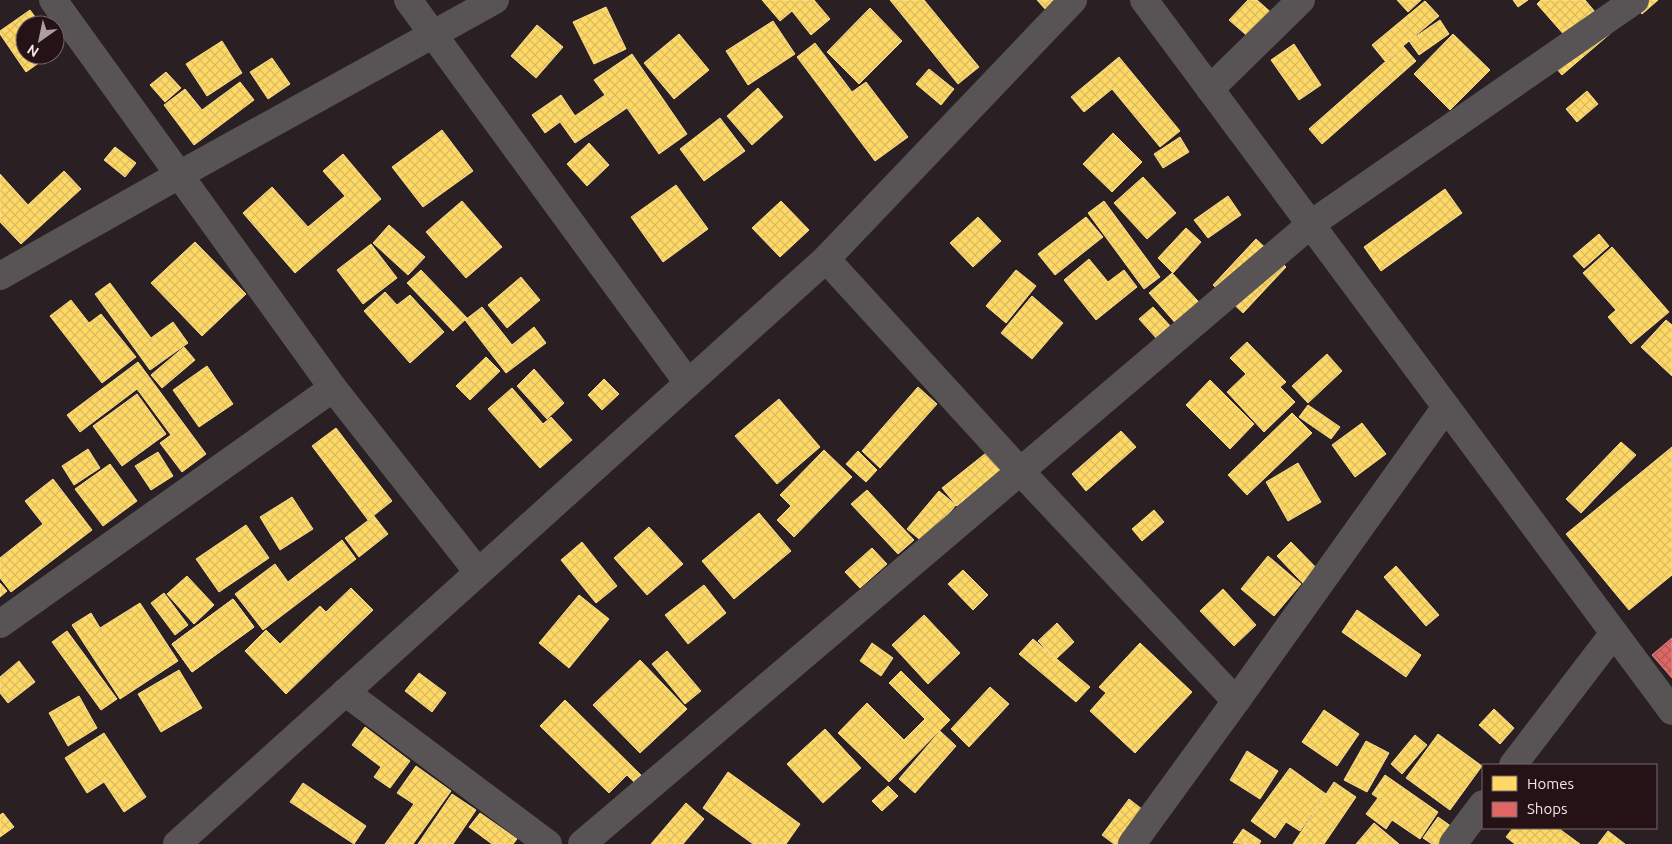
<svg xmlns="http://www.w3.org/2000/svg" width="1672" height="844" font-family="Ubuntu,sans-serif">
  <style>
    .homes { fill: url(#homes-cross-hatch); stroke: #fbdc8d }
    .shops { fill: url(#shops-cross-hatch); stroke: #e58c8d }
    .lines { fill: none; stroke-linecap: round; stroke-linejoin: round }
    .minor { stroke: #585354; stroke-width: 28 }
  </style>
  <defs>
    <pattern id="homes-cross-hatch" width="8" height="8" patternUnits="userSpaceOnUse" patternTransform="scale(1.25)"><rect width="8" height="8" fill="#ffd966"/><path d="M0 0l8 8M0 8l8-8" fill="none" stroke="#dbbb5f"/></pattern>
    <pattern id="shops-cross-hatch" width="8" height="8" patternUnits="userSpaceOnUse" patternTransform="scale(1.25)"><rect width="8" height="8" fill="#e06666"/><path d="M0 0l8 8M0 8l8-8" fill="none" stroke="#b35c5c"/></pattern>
  </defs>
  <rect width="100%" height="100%" fill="#2a1f22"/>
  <g class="homes">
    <polygon points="762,0 814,0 830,19 811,35 792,11 780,21"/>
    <polygon points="890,0 924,0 979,67 958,84"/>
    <polygon points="1037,0 1057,0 1046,10"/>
    <polygon points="1248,0 1257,0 1275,16 1252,40 1229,20"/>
    <polygon points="1397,0 1421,0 1408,12"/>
    <polygon points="1513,0 1528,0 1518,7"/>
    <polygon points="1541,0 1585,0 1612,32 1562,75 1545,55 1566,37 1537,4"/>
    <polygon points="1629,0 1658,0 1642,14"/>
    <polygon points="1425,1 1439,16 1385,61 1372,45"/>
    <polygon points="606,7 626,49 594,64 573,22"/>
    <polygon points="870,8 902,41 859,84 827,52"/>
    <polygon points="30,10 41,25 25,25 25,55 50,55 26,72 0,34 0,31"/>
    <polygon points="1440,20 1449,34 1419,55 1409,41"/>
    <polygon points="773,21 795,54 748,85 726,51"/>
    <polygon points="537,25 563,47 536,78 511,56"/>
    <polygon points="679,34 709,70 674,99 644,63"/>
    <polygon points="1453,34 1490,70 1450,110 1414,74"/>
    <polygon points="222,41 242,73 207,96 186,64"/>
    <polygon points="815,43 852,92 866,82 908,137 875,161 797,57"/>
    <polygon points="1294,44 1321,85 1299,100 1271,60"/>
    <polygon points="1403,46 1416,61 1322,144 1309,129"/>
    <polygon points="632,54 687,134 659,154 627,108 575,143 560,122 545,133 532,115 561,95 575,116 605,95 594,80"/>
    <polygon points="1119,57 1180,131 1160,147 1112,89 1084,112 1071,97"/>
    <polygon points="272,58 290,84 268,99 250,72"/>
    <polygon points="929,69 954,89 941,105 916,84"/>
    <polygon points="166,72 181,88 165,102 150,85"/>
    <polygon points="240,82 254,100 194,145 164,105 185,89 202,110"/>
    <polygon points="758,88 783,117 752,145 727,116"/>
    <polygon points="1587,91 1598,104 1577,122 1566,109"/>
    <polygon points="720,118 745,151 704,181 680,149"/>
    <polygon points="442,130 473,171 423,207 392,167"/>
    <polygon points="1113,133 1142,162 1112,192 1083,164"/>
    <polygon points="1180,137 1189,152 1163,168 1154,154"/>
    <polygon points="589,143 609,165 587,186 567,164"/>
    <polygon points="115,147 136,163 125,177 104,160"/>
    <polygon points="343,154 381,199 295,273 243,213 272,187 308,227 345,196 323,171"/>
    <polygon points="64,171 81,189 21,244 0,222 0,174 28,205"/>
    <polygon points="1143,177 1176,213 1147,239 1114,203"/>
    <polygon points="676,185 708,229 663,262 631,217"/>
    <polygon points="1445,189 1462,213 1381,271 1364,247"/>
    <polygon points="1228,196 1241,215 1208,238 1194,220"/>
    <polygon points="462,201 502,247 466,278 426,232"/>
    <polygon points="781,201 809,230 780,257 752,228"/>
    <polygon points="1104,201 1160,277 1144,289 1088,213"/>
    <polygon points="978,217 1001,241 973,267 950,243"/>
    <polygon points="1086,217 1103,237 1055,275 1038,254"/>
    <polygon points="389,225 425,257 408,275 373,243"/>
    <polygon points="1186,228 1201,242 1173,273 1158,258"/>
    <polygon points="1599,234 1609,246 1584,268 1573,256"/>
    <polygon points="1256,239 1286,267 1243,313 1213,285"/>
    <polygon points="195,242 246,294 202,336 151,283"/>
    <polygon points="371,244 397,278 363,304 337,270"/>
    <polygon points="1612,247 1669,312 1631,344 1608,317 1616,310 1583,273"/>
    <polygon points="1089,259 1108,282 1124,270 1137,287 1096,320 1064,280"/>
    <polygon points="421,270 467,318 453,331 407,283"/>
    <polygon points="1016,270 1036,286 1006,323 986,306"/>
    <polygon points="1172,273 1209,313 1185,334 1149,293"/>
    <polygon points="521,277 540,300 507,328 488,305"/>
    <polygon points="110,283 151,338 173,322 188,343 150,370 95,294"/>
    <polygon points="385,292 397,305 410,295 444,332 410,363 364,311"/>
    <polygon points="1032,296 1063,323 1032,359 1001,333"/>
    <polygon points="71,300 89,323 101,314 136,357 102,383 50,316"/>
    <polygon points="482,307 512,345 534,327 546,343 506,373 465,320"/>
    <polygon points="1153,307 1172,328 1158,340 1139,319"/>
    <polygon points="1666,320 1672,325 1672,376 1641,347"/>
    <polygon points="1247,342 1286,382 1280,387 1295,402 1264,432 1227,392 1246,374 1230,358"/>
    <polygon points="184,347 195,360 162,388 151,375"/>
    <polygon points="1327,354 1342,371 1308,403 1292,386"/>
    <polygon points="486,357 500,371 470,400 456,386"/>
    <polygon points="138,362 206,454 182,472 160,443 171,435 137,389 80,432 67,415"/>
    <polygon points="207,366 233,404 199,427 173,390"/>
    <polygon points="534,369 564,403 547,419 517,386"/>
    <polygon points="604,379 619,394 602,410 588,395"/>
    <polygon points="1210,380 1254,424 1230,449 1186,405"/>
    <polygon points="918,387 937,404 880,468 862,451"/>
    <polygon points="512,388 543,424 551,417 572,440 540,468 488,409"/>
    <polygon points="137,394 166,434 122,466 93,426"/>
    <polygon points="779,399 820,447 777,484 735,436"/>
    <polygon points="1308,405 1340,427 1331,439 1299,417"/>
    <polygon points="1292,413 1312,433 1247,495 1228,475"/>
    <polygon points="1362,423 1386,454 1355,477 1332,445"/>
    <polygon points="336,428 392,501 368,520 312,446"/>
    <polygon points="1121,431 1136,447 1086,491 1072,474"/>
    <polygon points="1621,442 1636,455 1581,513 1566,499"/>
    <polygon points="1672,447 1672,575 1629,610 1566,534"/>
    <polygon points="88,449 100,468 74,485 62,466"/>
    <polygon points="824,450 852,477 794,537 777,520 791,506 780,495"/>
    <polygon points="858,451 877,470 866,482 846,464"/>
    <polygon points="158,452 173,476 151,490 135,466"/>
    <polygon points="986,453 1000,470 957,506 942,488"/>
    <polygon points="1298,463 1321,502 1288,521 1266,482"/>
    <polygon points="110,464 137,501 103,526 75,489"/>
    <polygon points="53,479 92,530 11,592 0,578 0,558 43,524 25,501"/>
    <polygon points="867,490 914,540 898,554 851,504"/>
    <polygon points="939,491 956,505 924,543 907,529"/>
    <polygon points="292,497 313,529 280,550 260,517"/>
    <polygon points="1154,510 1164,522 1142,541 1132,529"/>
    <polygon points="759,513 791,551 734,599 702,561"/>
    <polygon points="374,516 388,534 359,557 345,538"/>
    <polygon points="246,525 269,558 219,592 196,559"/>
    <polygon points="649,527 683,564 647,595 614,558"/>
    <polygon points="342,540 356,559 263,630 235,594 275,564 288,582"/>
    <polygon points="582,542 617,586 596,603 561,560"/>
    <polygon points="1291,542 1330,582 1315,596 1277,556"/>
    <polygon points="872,548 887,564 860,588 845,572"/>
    <polygon points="1268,556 1301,584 1274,616 1241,589"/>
    <polygon points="1396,566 1439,615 1426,626 1384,577"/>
    <polygon points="963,570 988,595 973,610 948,584"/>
    <polygon points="187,576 214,605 194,624 167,594"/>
    <polygon points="0,583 7,591 0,597"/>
    <polygon points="704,585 726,613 688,644 665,615"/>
    <polygon points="351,588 373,610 286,694 245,651 266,630 280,644 320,606 326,612"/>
    <polygon points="1223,589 1256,625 1234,646 1200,611"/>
    <polygon points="164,593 188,625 175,635 151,603"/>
    <polygon points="579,595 609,619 569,668 539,643"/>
    <polygon points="233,599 254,627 192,672 172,644"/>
    <polygon points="233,599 254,627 192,672 172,644"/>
    <polygon points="140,603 178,661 120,699 72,625 91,613 100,628"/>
    <polygon points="1357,610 1421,655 1406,677 1342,632"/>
    <polygon points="924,615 960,653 928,684 892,645"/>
    <polygon points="1057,623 1074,642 1056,659 1038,641"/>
    <polygon points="67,631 117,699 101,710 52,642"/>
    <polygon points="1033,639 1090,687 1076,702 1019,654"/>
    <polygon points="872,643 893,658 881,676 860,661"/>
    <polygon points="1140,643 1192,692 1135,753 1090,711 1106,693 1099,687"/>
    <polygon points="667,651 701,691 685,704 652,664"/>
    <polygon points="640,660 687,709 640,753 593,705"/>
    <polygon points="19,661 35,682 8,703 0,693 0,677"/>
    <polygon points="179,670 202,708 161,732 138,694"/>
    <polygon points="901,671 950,720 889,782 838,733 867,703 904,740 925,719 889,683"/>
    <polygon points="419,673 446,693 432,712 405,691"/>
    <polygon points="990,687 1009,704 969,747 951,729"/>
    <polygon points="79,696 97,728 68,746 49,713"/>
    <polygon points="565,700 646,780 639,787 627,775 609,793 540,726"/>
    <polygon points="1494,709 1514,728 1500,744 1479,725"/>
    <polygon points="1324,710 1359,734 1337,766 1302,742"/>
    <polygon points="365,727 410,761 390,788 374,777 381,767 352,745"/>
    <polygon points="825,729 861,768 823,803 787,764"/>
    <polygon points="940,731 956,746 915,793 899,779"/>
    <polygon points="104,733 146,797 124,812 104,782 87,793 65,758"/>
    <polygon points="1438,734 1482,766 1450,810 1406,778"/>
    <polygon points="1415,735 1427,745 1402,774 1391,764"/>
    <polygon points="1366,741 1389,753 1367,792 1344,780"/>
    <polygon points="1247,751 1278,771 1260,799 1230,780"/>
    <polygon points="416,766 451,791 413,844 385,844 414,804 397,793"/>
    <polygon points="1290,768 1326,794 1300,831 1286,822 1275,838 1251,821"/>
    <polygon points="728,772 800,824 786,844 753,844 703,808"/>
    <polygon points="1385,775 1438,812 1420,839 1392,820 1386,829 1366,814 1378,798 1372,794"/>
    <polygon points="1334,782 1356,797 1324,844 1293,844"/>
    <polygon points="303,783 366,826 354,844 290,802"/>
    <polygon points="888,786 898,796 882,811 872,801"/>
    <polygon points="452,794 476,810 453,844 418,844"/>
    <polygon points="1129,799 1152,817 1132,844 1114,844 1102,835"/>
    <polygon points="686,803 704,819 683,844 651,844"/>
    <polygon points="3,813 14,827 0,837 0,815"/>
    <polygon points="480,813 517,839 513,844 492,844 469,827"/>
    <polygon points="1438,817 1465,836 1459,844 1432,844 1423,838"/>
    <polygon points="1374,823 1399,844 1356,844"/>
    <polygon points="1513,828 1558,828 1580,844 1515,844 1506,837"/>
    <polygon points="1243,829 1261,841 1259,844 1233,843"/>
    <polygon points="1608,831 1625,844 1598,844"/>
  </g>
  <polygon class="shops" points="1672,638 1672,678 1652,655"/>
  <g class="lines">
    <g class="minor">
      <polyline points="53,0 333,388 478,572"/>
      <polyline points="408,0 688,383"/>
      <polyline points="1144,0 1672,711"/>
      <polyline points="1210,89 1301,0"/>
      <polyline points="826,259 1020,471 1236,701"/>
      <polyline points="0,276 179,175 495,0"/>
      <polyline points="0,624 333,388"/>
      <polyline points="345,692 548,844"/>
      <polyline points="1513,765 1614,633"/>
      <polyline points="177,844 826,259 1073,0"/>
      <polyline points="582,844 1311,224 1635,0"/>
      <polyline points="1132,844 1236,701 1446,407"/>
      <polyline points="1453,844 1483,804"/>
    </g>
  </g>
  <rect x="1482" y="764" width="175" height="65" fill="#241217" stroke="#76666a"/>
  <rect x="1492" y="776" width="25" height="15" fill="#ffd966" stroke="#76666a"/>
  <text x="1527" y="789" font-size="15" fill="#f2e4e7">Homes</text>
  <rect x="1492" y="802" width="25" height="15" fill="#e06666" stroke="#76666a"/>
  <text x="1527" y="814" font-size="15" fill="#f2e4e7">Shops</text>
  <g transform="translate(40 40) rotate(213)"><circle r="24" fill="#241217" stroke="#76666a"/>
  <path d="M0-4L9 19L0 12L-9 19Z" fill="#ac9fa2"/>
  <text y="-8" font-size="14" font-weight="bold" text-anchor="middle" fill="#f2e4e7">N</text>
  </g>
</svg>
